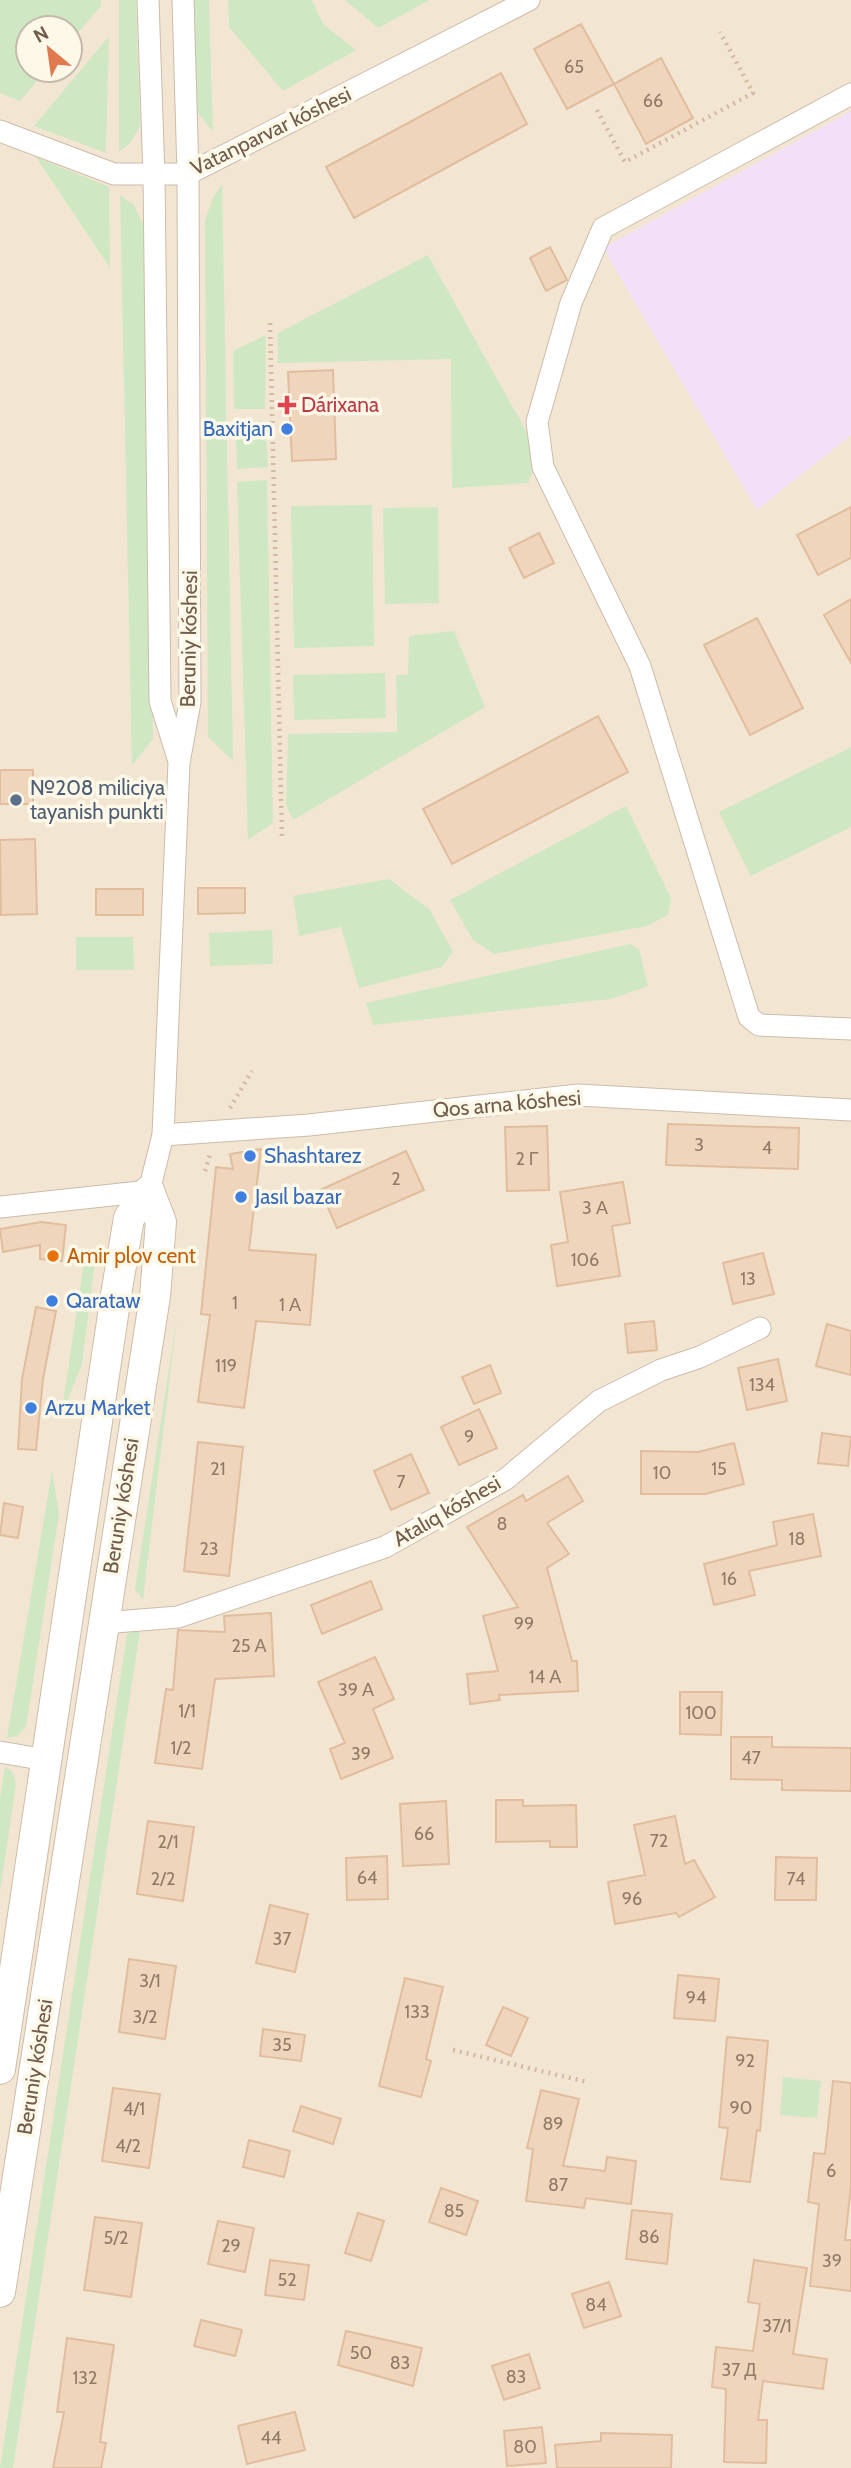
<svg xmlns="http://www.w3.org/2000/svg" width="851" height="2468" font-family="Cabin,sans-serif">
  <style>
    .residential { fill: #f2e6d2; fill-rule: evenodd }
    .education { fill: #f1e0f7 }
    .green { fill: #cfe8c3 }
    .building { fill: #efd5bc; stroke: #e1bd9e; stroke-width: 2 }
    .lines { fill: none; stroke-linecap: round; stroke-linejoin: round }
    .street-casing { stroke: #ccbcab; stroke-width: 23 }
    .secondary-casing { stroke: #cfbca9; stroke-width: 32 }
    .path { stroke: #d4b8a0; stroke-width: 4.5; stroke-dasharray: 2 5; stroke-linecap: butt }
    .street { stroke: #fff; stroke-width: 21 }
    .secondary { stroke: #fff; stroke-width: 30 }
    .health-dot { fill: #e0444e; stroke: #fef8e9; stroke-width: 2.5 }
    .shop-dot { fill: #3f7fe0; stroke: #fef8e9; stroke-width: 2.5 }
    .service-dot { fill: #5c6f8a; stroke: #fef8e9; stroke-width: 2.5 }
    .food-dot { fill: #e8710a; stroke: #fef8e9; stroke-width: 2.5 }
    .labels { text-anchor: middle; stroke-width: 7; stroke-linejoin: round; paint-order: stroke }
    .number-label { font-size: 18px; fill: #917a67 }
    .street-label { font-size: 21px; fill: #725c4b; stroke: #fef8e9 }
    .health-label { font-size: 21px; fill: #be3a42; stroke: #fef8e9; text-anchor: start }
    .shop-label { font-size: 21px; fill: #366cbe; stroke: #fef8e9; text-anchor: start }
    .service-label { font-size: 21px; fill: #4e5e75; stroke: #fef8e9; text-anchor: start }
    .food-label { font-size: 21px; fill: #c56008; stroke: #fef8e9; text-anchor: start }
  </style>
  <rect width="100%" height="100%" fill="#fbf4e3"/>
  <path class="residential" d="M0,0H851V2468H0ZM28,28H70V70H28Z"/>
  <polygon class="education" points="851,111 851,435 757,510 603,248"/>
  <g class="green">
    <polygon points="0,0 101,0 101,6 70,42 70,28 28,28 28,70 46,70 20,101 0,93"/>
    <polygon points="119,0 136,0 140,126 130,143 119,152"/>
    <polygon points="194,0 209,0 213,132 197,112"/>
    <polygon points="228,0 312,0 323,24 356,50 283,91 229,27"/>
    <polygon points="345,0 430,0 378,28"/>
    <polygon points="109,36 106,153 34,126"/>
    <polygon points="36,157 109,187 110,268"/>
    <polygon points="222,184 233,761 208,737 205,220 213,198"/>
    <polygon points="120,195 134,205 146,230 153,739 132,765"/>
    <polygon points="428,255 540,456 528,483 452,488 451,359 278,363 278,333"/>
    <polygon points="266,335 265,409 234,409 233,351"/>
    <polygon points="265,421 268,467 237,469 235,422"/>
    <polygon points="267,480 273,823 248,840 237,482"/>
    <polygon points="372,505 374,646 294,648 291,506"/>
    <polygon points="438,507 439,603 385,604 383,508"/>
    <polygon points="454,631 485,707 293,820 286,805 288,734 397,732 396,675 408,675 409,636"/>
    <polygon points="385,673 386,718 294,720 293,675"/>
    <polygon points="851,747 851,827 751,876 719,812"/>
    <polygon points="626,806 671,898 668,915 647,926 494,954 473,940 450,900"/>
    <polygon points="389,879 429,909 453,951 442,967 359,988 341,927 299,936 293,896"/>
    <polygon points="272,930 273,964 210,966 209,933"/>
    <polygon points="76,937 133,937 134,970 76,970"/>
    <polygon points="630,944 639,949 648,986 611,999 373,1025 366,1003"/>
    <polygon points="86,1249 96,1253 82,1364 61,1416"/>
    <polygon points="177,1317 143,1600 135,1589"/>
    <polygon points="52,1471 59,1514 26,1727 17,1736 7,1738"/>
    <polygon points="140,1630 13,2468 0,2468 127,1634"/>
    <polygon points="5,1767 12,1771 16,1784 0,1892 0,1798"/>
    <polygon points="783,2077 821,2081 817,2118 780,2115"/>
  </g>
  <g class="building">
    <polygon points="581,24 614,84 567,109 534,49"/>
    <polygon points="661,58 693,118 646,144 614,84"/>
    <polygon points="501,73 527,124 354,218 326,167"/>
    <polygon points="550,247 567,280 546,291 530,258"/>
    <polygon points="333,370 336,459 292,461 288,372"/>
    <polygon points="851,507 851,558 818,575 797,535"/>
    <polygon points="539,533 554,563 524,578 509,548"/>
    <polygon points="851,599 851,663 824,615"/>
    <polygon points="757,618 803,708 750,735 704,645"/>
    <polygon points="598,716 628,772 452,864 423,809"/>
    <rect x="0" y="770" width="33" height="34"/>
    <polygon points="35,839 37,914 1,915 0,840"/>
    <polygon points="198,888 245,888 245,913 198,914"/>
    <rect x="96" y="889" width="47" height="26"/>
    <polygon points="668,1124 799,1128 798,1169 666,1165"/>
    <polygon points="547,1126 549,1190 507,1191 505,1127"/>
    <polygon points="261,1149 249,1250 316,1255 310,1325 256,1321 244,1408 198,1402 210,1315 201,1314 216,1167 233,1169 230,1154"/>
    <polygon points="406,1151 424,1190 337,1228 320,1190"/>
    <polygon points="623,1182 630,1223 612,1226 620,1276 557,1286 551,1245 568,1242 560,1192"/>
    <polygon points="41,1222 66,1225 62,1261 40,1259 40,1245 3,1252 0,1229"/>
    <polygon points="763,1253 774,1294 733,1304 723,1263"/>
    <polygon points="36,1307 56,1311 43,1379 36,1450 18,1449 22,1379"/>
    <polygon points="654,1321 657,1350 628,1353 625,1324"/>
    <polygon points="827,1324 851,1331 851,1375 816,1366"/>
    <polygon points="778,1359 787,1401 747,1410 738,1368"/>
    <polygon points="490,1365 501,1393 474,1404 462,1377"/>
    <polygon points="479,1409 497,1448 459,1465 441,1427"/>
    <polygon points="822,1433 851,1437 848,1466 818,1463"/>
    <polygon points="198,1442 243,1447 229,1576 184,1571"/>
    <polygon points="734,1443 744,1484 705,1494 641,1494 641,1451 698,1452"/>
    <polygon points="411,1454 429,1493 391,1510 374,1471"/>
    <polygon points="568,1476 583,1501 547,1523 569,1554 547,1568 572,1661 577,1661 578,1691 499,1695 500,1700 470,1704 467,1674 498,1671 483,1616 518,1607 467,1527 523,1495 526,1501"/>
    <polygon points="4,1503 23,1507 18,1538 0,1535"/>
    <polygon points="813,1514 821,1556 749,1571 755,1595 714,1605 704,1564 777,1545 773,1522"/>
    <polygon points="371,1581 382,1609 322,1634 311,1605"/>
    <polygon points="271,1613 274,1676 215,1679 202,1769 155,1763 166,1689 173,1690 178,1630 225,1632 224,1616"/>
    <polygon points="375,1657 394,1699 373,1709 393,1758 341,1779 330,1749 345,1743 318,1682"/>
    <polygon points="680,1692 722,1692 721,1735 680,1734"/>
    <polygon points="731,1737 772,1737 772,1747 851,1748 851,1791 782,1790 782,1780 731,1779"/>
    <polygon points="496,1800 523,1800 523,1806 576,1805 577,1847 550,1847 550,1841 496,1842"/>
    <polygon points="446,1801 449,1864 403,1866 400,1804"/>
    <polygon points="675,1816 685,1864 694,1860 715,1897 679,1917 676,1913 615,1924 608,1882 645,1875 634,1825"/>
    <polygon points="148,1821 194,1827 183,1901 137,1894"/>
    <polygon points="387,1856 388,1899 347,1900 346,1858"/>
    <polygon points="776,1857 817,1858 816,1900 775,1900"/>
    <polygon points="270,1905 308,1914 295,1972 256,1963"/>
    <polygon points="129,1959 176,1966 165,2039 119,2032"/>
    <polygon points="678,1975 719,1979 715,2021 674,2018"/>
    <polygon points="405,1978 443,1987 426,2059 431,2061 421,2097 379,2086"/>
    <polygon points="503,2007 528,2018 511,2056 486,2045"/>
    <polygon points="263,2029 305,2035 301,2061 260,2056"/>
    <polygon points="727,2037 768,2041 760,2131 757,2130 750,2182 721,2179 728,2128 719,2127"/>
    <polygon points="833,2081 851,2083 851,2185 845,2240 851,2240 851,2291 810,2286 819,2204 808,2202 814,2153 825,2154"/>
    <polygon points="113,2088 160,2094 149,2168 102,2161"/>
    <polygon points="541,2090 579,2099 563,2166 605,2171 607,2157 636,2161 631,2204 586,2198 584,2208 526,2201 533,2149 527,2148"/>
    <polygon points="301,2106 341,2119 333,2144 293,2131"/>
    <polygon points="249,2140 290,2151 284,2177 243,2167"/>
    <polygon points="441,2188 478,2201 466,2235 429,2222"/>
    <polygon points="632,2210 672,2214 667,2264 626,2259"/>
    <polygon points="358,2213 384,2221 371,2261 345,2253"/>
    <polygon points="95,2217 142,2223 131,2297 84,2290"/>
    <polygon points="218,2221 254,2228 245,2272 208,2264"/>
    <polygon points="270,2260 309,2265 304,2300 265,2295"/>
    <polygon points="754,2260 807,2268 793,2354 827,2359 823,2389 763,2381 758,2420 767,2420 766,2463 724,2462 726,2389 712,2387 716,2347 753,2351 760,2304 748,2302"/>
    <polygon points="609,2282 621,2316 584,2328 572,2294"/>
    <polygon points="201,2320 242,2330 235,2356 194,2346"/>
    <polygon points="346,2331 422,2348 413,2386 338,2365"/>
    <polygon points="67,2338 114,2345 100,2442 106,2443 101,2468 53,2468 64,2412 57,2412"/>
    <polygon points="529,2354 540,2388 504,2400 492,2366"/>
    <polygon points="295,2412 305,2450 247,2464 238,2426"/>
    <polygon points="542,2427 546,2463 507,2466 504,2431"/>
    <polygon points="601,2433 672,2435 671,2468 557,2468 555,2445 601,2441"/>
  </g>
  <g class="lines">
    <g class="street-casing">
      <g id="street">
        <polyline points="148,0 154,176 160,701 178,758"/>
        <polyline points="851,94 603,228 571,303 537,422 543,467 640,666 749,1017 759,1025 851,1029"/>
        <polyline points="0,131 114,174 188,174 529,0"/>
        <polyline points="163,1135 309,1125 578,1095 851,1110"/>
        <polyline points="0,1207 149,1191 163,1135 179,763 190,702 188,174 183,0"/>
        <polyline points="103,1623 178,1617 385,1547 506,1479 599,1401 661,1370 700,1357 760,1328"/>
        <polyline points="0,1752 46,1760"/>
      </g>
    </g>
    <g class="secondary-casing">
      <g id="secondary">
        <polyline points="0,2069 116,1295 129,1218 149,1191"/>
        <polyline points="0,2292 155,1296 161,1222 149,1191"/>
      </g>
    </g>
    <g class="path">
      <polyline points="597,110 625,162 753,93 720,32"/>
      <polyline points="270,323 282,838"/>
      <polyline points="230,1108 252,1071"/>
      <polyline points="205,1171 211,1151"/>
      <polyline points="453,2050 587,2082"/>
    </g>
    <use href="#street" class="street"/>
    <use href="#secondary" class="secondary"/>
  </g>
  <path class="health-dot" d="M283.5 394.5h7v7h7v7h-7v7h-7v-7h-7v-7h7z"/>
  <g class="shop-dot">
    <circle cx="287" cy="429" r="7"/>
    <circle cx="250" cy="1156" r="7"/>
    <circle cx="241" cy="1197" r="7"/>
    <circle cx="52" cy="1301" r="7"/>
    <circle cx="31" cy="1408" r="7"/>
  </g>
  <circle class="service-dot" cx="16" cy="800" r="7"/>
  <circle class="food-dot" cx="53" cy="1256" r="7"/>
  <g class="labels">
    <g class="number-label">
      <text x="574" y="73">65</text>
      <text x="653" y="107">66</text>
      <text x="699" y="1151">3</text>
      <text x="767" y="1154">4</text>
      <text x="527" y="1165">2 Г</text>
      <text x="396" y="1185">2</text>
      <text x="595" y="1214">3 А</text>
      <text x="585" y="1266">106</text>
      <text x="748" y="1285">13</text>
      <text x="235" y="1309">1</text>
      <text x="290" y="1311">1 А</text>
      <text x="226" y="1372">119</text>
      <text x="762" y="1391">134</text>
      <text x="469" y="1443">9</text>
      <text x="218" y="1475">21</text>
      <text x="719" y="1475">15</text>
      <text x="662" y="1479">10</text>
      <text x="401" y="1488">7</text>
      <text x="502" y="1530">8</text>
      <text x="797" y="1545">18</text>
      <text x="209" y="1555">23</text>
      <text x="729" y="1585">16</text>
      <text x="524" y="1630">99</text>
      <text x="249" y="1652">25 А</text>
      <text x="545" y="1683">14 А</text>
      <text x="356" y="1696">39 А</text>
      <text x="187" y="1717">1/1</text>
      <text x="701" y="1719">100</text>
      <text x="181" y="1754">1/2</text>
      <text x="361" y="1760">39</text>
      <text x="751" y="1764">47</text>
      <text x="424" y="1840">66</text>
      <text x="659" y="1847">72</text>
      <text x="168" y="1848">2/1</text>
      <text x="367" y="1884">64</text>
      <text x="163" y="1885">2/2</text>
      <text x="796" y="1885">74</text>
      <text x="632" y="1905">96</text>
      <text x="282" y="1945">37</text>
      <text x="150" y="1987">3/1</text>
      <text x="696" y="2004">94</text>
      <text x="417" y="2018">133</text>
      <text x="145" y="2023">3/2</text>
      <text x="282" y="2051">35</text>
      <text x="745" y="2067">92</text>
      <text x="741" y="2114">90</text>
      <text x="134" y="2115">4/1</text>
      <text x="553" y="2130">89</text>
      <text x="128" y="2152">4/2</text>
      <text x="831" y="2177">6</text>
      <text x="558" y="2191">87</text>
      <text x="454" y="2217">85</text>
      <text x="649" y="2243">86</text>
      <text x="116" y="2244">5/2</text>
      <text x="231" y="2252">29</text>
      <text x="832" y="2267">39</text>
      <text x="287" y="2286">52</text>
      <text x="596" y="2311">84</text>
      <text x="777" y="2332">37/1</text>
      <text x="361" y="2359">50</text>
      <text x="400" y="2369">83</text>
      <text x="739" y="2376">37 Д</text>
      <text x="516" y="2383">83</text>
      <text x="85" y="2384">132</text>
      <text x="271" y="2444">44</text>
      <text x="525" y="2453">80</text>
    </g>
    <g class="street-label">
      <text transform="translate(271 131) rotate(-26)" y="7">Vatanparvar kóshesi</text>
      <text transform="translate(189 639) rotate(-89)" y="7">Beruniy kóshesi</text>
      <text transform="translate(507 1104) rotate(-5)" y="7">Qos arna kóshesi</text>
      <text transform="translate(121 1506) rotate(-81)" y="7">Beruniy kóshesi</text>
      <text transform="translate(447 1511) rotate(-30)" y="7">Atalıq kóshesi</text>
      <text transform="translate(35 2067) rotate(-81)" y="7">Beruniy kóshesi</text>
    </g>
    <g class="health-label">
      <text x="301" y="412">Dárixana</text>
    </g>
    <g class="shop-label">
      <text x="273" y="436" text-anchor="end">Baxitjan</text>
      <text x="264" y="1163">Shashtarez</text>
      <text x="255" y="1204">Jasıl bazar</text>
      <text x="66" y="1308">Qarataw</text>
      <text x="45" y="1415">Arzu Market</text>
    </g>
    <g class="service-label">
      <text x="30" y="795">№208 miliciya<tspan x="30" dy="24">tayanish punkti</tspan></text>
    </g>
    <g class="food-label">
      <text x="67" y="1263">Amir plov cent</text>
    </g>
  </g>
  <g transform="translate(49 49) rotate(331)"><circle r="33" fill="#fef8e9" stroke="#c6baaa" stroke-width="2"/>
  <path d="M0-5L12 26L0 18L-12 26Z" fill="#e07a4e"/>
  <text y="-10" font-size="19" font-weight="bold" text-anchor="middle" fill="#725c4b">N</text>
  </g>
</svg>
